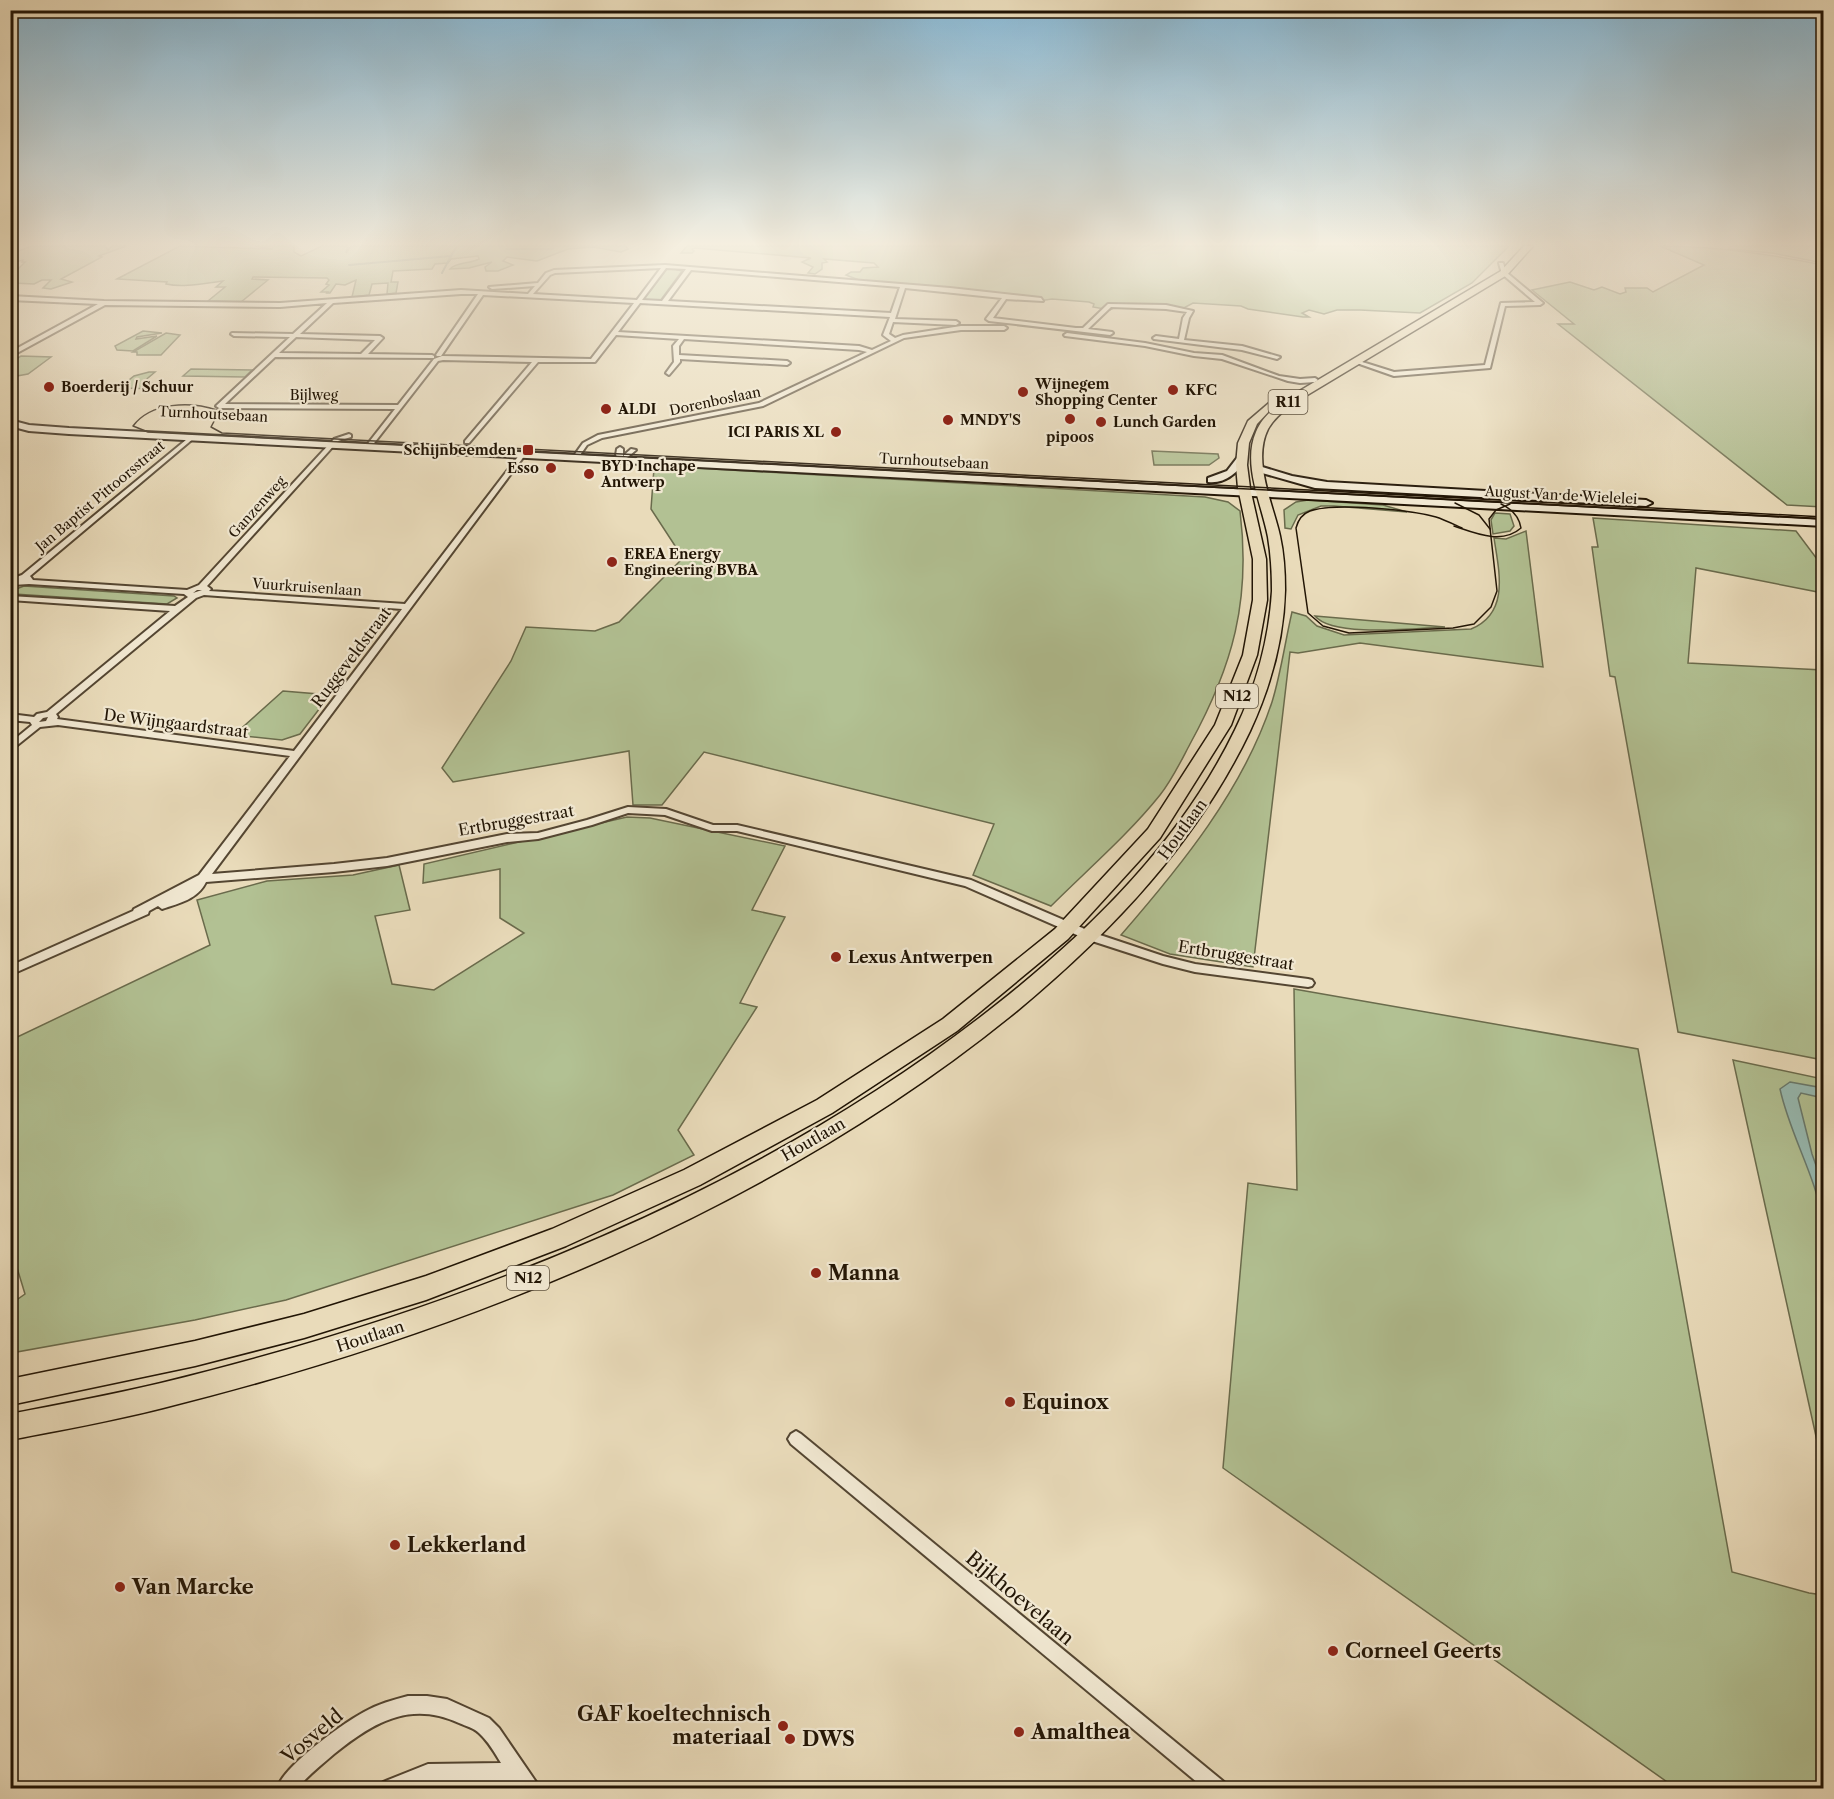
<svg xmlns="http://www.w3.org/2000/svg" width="1834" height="1799" font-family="'Libre Caslon Text',serif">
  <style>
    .green { fill: #b2c193; stroke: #6a6b4c; stroke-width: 1.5 }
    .water { fill: #97bbb3; stroke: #68796d; stroke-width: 1.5 }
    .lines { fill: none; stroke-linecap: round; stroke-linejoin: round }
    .stream { stroke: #68796d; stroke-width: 2 }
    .minor-casing { stroke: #544632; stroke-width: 4 }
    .secondary-casing { stroke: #221505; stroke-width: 4 }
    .primary-casing { stroke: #221505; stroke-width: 3 }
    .minor { fill: #f1e8d2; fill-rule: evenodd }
    .secondary { fill: #f1e8d2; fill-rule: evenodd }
    .primary { fill: #e9dbba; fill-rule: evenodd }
    .tram { stroke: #221505; stroke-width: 1.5 }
    .poi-dot { fill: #8f2418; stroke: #f1e8d2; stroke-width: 2 }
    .labels { text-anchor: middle; stroke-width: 4.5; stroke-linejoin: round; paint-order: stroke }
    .far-poi-label { font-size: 14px; font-weight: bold; fill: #221505; stroke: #f1e8d2; text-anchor: start }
    .far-street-label { font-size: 14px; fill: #221505; stroke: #f1e8d2 }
    .shield { fill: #f1e8d2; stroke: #605442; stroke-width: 1.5 }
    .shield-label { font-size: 15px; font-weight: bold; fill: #221505 }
    .street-label { font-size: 16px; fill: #221505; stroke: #f1e8d2 }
    .poi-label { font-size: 16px; font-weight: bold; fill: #221505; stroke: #f1e8d2; text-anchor: start }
    .near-poi-label { font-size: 20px; font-weight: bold; fill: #221505; stroke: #f1e8d2; text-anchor: start }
    .near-street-label { font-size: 20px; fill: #221505; stroke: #f1e8d2 }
  </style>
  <rect width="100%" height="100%" fill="#e9dbba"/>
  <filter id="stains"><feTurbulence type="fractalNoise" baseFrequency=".00333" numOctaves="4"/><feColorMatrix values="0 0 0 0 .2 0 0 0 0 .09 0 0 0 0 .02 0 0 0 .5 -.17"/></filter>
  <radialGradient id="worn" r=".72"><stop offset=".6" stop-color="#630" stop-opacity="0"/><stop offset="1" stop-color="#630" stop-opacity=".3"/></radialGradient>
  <g class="green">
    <polygon points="31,246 105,246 108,250 112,246 126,246 99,256 102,257 61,279 72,282 51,289 43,288 51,280 42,280 34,284 13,283 15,281 11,281 11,276 25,262 22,262 23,260 11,263 11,250 19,251"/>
    <path d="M180,246L273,249L255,246H294V252L301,256L322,246H348L346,253L351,246H626L628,249L621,252L593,247L568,249L537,261L507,257L503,261L513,265L498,271H486L485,267L492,262L469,268L450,269C456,262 470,264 479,259L478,256L451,259L448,263L435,264L432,269L393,271L391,282H398L396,293L387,294L388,283L372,284L369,295L352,297L356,280L345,285L336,284L330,293H327L328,292H321L329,285L326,284L329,280L327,278L253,277L252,279L268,280L241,302L208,301L225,287H216L223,281C205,283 184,288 166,284L167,282L117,279Z"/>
    <polygon points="687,246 1509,246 1472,283 1420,313 1360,310 1337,310 1324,314 1309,310 1302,313 1309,317 1303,317 1248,309 1241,306 1193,303 1180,310 1115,307 1110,310 1093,307 1094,304 1089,302 1052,299 1039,301 864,282 846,275 851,272 860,272 863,268 878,267 874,263 824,259 827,262 822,263 822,269 815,274 808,273 813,267 802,262 811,258 695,248 692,249 694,251 692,253 681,253"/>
    <path d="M1660,246C1715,246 1769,254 1823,265V507L1787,505L1558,324H1574L1532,290L1570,282L1594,290L1602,287L1620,294L1626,292L1625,288H1647L1653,292L1704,265Z"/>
    <polygon points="1729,246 1823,246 1823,263 1772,253 1729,249"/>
    <polygon points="670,268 682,271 660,301 643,300 667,269"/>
    <polygon points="143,331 162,333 137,337 136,339 157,336 133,351 117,350 115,346"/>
    <polygon points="166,333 180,335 161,355 137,355 137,352 133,352"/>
    <polygon points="21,356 51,357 28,374 11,377 11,362"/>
    <polygon points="191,369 252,370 245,377 183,376"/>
    <polygon points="149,372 155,372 142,383 170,384 164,389 119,388 134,376"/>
    <polygon points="1152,451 1218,454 1219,458 1209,465 1154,465"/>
    <path d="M654,468H695L1205,497L1228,502L1240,511C1251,600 1233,666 1190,744C1181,761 1172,780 1160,795C1128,835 1087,870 1051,906L973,875L994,824L704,752L662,805H633L629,751L453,782L442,768L511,661L526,627L595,631L619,622L683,558L651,509Z"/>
    <polygon points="1308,500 1383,505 1407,512 1334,506 1321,506 1298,515 1291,529 1285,528 1284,510 1296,502"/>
    <polygon points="1495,513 1510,514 1514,526 1510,531 1493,534 1491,520"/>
    <polygon points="1593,518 1796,531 1823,567 1823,593 1696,568 1688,663 1823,670 1823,1060 1678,1032 1615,677 1610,676 1592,547 1598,547"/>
    <path d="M1526,531L1543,667L1360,643L1298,653L1290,652L1253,967L1170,954L1121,935C1181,866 1243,790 1272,702C1281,673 1285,642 1292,612L1306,616L1317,626L1344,635L1471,629C1510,613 1499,571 1494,538L1506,539Z"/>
    <polygon points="24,586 174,596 177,598 167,604 14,594 16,589"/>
    <path d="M1315,616L1445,627C1417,628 1333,638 1315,616Z"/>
    <polygon points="283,691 330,695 300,734 282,740 234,735"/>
    <polygon points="627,817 650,818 785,846 752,910 785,917 740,1003 757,1007 678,1130 694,1155 613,1195 286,1300 195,1320 11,1353 11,1304 25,1294 11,1248 11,1040 210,945 197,900 267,881 353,875 399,865 410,910 375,916 392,984 434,990 524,933 500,918 500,869 423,883 424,864"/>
    <polygon points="1294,989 1638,1049 1732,1572 1809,1593 1823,1595 1823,1788 1672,1788 1670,1784 1223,1468 1248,1183 1297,1190"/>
    <polygon points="1733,1060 1823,1079 1823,1468"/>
  </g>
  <path class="water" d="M1790,1082L1823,1088V1098L1801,1093L1798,1098L1812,1154L1823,1185V1222C1816,1176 1790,1135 1780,1089Z"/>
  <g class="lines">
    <g class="stream">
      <polyline points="506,249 553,249 554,246"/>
      <polyline points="349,265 451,256 457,246"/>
      <polyline points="442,273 451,256"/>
    </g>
    <g class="minor-casing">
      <g id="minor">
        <polygon points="1499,263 1503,263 1506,272 1543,303 1540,305 1505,306 1490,368 1394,376 1354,362 1359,361 1394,372 1485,365 1501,303 1535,302 1502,274"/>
        <path d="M665,265L950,288L1041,298L1043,301L1006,299L993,318L1076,328H1083L1108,304L1166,305L1193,311L1189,318L1184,340L1242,346L1280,357L1277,359L1242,350L1154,339L1153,338L1156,336L1179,339L1183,318L1187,312L1166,309L1111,307L1088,329L1112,332L1113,333L1110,335L989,321L986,319L1002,298L905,288L895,319L956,321L959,323L956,325L893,322L889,334L895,338L903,335L961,326H1004L1007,328L1004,330H961L904,338L763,406L602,438L587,445L578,458L576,459L573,457L583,443L598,435L759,403L867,352L859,350L684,339L679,346V355L787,361L790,363L787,365L680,359V362L669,375L666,373L674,362L673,346L679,339L616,335L595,362H538L469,443H465V441L532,362L443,360L438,361L371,447L369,448L366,446L395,409L219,408L216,406L290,337L234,336L231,334L232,333L293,334L327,303L280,307L105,305L17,353L10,354V350H14L98,304L10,300V296L104,301L280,303L461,290L528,294L535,286L492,289L489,287L538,283L546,273L554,270ZM661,268L637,300L533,294L550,275L555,273ZM666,268L686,269L662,301L642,300ZM691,270L900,287L891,313L668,301ZM461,294H478L436,355L437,356H441L483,295L634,303L591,359L442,356L434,359L398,405L225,404L275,357L434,358V356L432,355L368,354L383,338L380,336L300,334L333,303ZM640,303L890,317L883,335L891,341L872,350L859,346L618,332ZM296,337L375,340L361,354L279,353Z"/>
        <polygon points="1067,333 1145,343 1194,353 1222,355 1279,376 1300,379 1315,378 1318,380 1315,382 1300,383 1288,381 1222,359 1194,356 1145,346 1065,336 1064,335"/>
        <path d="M349,434L351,435V437L338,441L207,586L211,589L209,591L405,604L520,454L525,455L212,874L334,864L387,858L507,834L538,833L587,820L628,807L666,809L713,825H737L971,880L1094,933L1163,956L1195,964L1308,979L1312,980L1314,983L1312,986L1308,987L1195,972L1163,964L1086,939L965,886L737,831H712L665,815L628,813L592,825L538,839L507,842L387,866L334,872L206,882C198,899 180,903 162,909L158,906L149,911L148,914L10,975V966L133,911L134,909L199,875L290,756L58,725L40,727L10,751V743L32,725L30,722L10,720V714L34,717L37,714L47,712L170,611L10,600V596L175,606L188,597L184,594L29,584L13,585H10L11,579L22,575L192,435L194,436V438L30,576L33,580L187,590L199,585L334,439ZM197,590H202L193,593ZM204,595L402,609L294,751L57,719L58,717L56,714L196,598ZM48,717L46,721L39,722L43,718Z"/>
        <polygon points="620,447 623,449 623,456 631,449 636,450 622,462 620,461 616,455 617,449"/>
        <polygon points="796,1431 801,1434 1224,1782 1227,1788 1204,1788 791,1444 788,1439 791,1434"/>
        <path d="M408,1696H427L447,1699L489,1718L499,1728L536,1782L539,1788H518L513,1781L428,1782L411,1788H380L383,1782L428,1764L501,1763C495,1753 488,1741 479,1733C474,1728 466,1726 459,1723C410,1700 372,1723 334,1754C321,1765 308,1776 297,1788H277C285,1765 342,1724 364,1712C378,1704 393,1700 408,1696Z"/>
      </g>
    </g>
    <g class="secondary-casing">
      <g id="secondary">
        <polygon points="10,420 29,425 69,428 1824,520 1824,526 69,434 29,431 10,426"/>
        <path d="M1241,457L1246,460C1237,473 1225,484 1208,482V478L1227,471L1237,458Z"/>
        <polygon points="1259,466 1292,476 1327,482 1646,500 1652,503 1646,506 1315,488 1255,471 1255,467"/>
      </g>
    </g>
    <g class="primary-casing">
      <g id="primary">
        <path d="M1524,246H1533L1507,275L1294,403C1284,411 1274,418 1268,429C1252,461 1273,504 1280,536C1284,554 1285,572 1285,590C1284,639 1270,688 1250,731C1197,842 1112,932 1018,1010C776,1208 464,1333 163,1408C112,1421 61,1430 10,1440V1414C61,1404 111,1395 161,1383C456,1311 762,1192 1001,1001C1095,926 1182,839 1235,730C1256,687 1269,639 1272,591C1272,573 1271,555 1268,537C1262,505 1242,464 1256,432C1262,417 1274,408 1286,399L1501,271Z"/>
        <polygon points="1269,403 1274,406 1257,424 1249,443 1247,465 1250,488 1266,559 1267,600 1257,655 1231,725 1160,838 1068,939 957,1031 832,1113 700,1185 566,1246 426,1300 304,1338 195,1366 10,1405 10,1379 195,1341 304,1314 426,1276 552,1229 684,1170 817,1100 943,1019 1055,929 1148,829 1215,725 1243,655 1253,600 1253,559 1238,488 1236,465 1238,443 1248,421"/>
      </g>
    </g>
    <use href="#minor" class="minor"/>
    <use href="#secondary" class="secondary"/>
    <use href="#primary" class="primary"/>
    <g class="tram">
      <polyline points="1455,503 1479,515 1490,529"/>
      <path d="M1824,517L222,433L211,427L218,414L217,410C190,401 151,402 133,426L148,432L1824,519"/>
      <path d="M1454,526C1475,533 1502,545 1521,528C1519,516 1512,509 1501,504"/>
      <path d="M1462,528C1453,524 1445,520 1436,517C1410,510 1335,502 1310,511C1302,514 1298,520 1296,528L1308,613L1323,626L1349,633L1453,628L1474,624L1491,607L1497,591L1489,519L1496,510L1510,504"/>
    </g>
  </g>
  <linearGradient id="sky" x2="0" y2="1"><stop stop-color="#87b7d3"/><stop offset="0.49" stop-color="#f5efe0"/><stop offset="1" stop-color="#f5efe0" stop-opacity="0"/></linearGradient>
  <rect width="1834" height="498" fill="url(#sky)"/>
  <g class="poi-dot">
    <circle cx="49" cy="387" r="6"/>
    <circle cx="1173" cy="390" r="6"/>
    <circle cx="1023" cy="392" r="6"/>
    <circle cx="606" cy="409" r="6"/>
    <circle cx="1070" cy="419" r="6"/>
    <circle cx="948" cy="420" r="6"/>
    <circle cx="1101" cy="422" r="6"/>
    <circle cx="836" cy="432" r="6"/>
    <rect x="522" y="444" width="12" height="12" rx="3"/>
    <circle cx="551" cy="468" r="6"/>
    <circle cx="589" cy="474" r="6"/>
    <circle cx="612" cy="562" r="6"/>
    <circle cx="836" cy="957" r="6"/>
    <circle cx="816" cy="1273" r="6"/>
    <circle cx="1010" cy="1402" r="6"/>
    <circle cx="395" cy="1545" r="6"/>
    <circle cx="120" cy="1587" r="6"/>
    <circle cx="1333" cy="1651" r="6"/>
    <circle cx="783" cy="1726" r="6"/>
    <circle cx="1019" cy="1732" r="6"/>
    <circle cx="790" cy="1739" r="6"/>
  </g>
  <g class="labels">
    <g class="far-poi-label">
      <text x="1035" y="389">Wijnegem<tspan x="1035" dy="16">Shopping Center</tspan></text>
      <text x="61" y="392">Boerderij / Schuur</text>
      <text x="1185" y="395">KFC</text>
      <text x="618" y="414">ALDI</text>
      <text x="960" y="425">MNDY'S</text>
      <text x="1113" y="427">Lunch Garden</text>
      <text x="824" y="437" text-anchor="end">ICI PARIS XL</text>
      <text x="1070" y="442" text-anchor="middle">pipoos</text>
      <text x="516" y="455" text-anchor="end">Schijnbeemden</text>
      <text x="601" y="471">BYD Inchape<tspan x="601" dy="16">Antwerp</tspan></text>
      <text x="539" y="473" text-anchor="end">Esso</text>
      <text x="624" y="559">EREA Energy<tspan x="624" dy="16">Engineering BVBA</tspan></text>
    </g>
    <g class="far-street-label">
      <text x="314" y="400">Bijlweg</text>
      <text transform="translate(715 401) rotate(-12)" y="5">Dorenboslaan</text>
      <text transform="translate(213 414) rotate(3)" y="5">Turnhoutsebaan</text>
      <text transform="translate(934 461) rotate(3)" y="5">Turnhoutsebaan</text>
      <text transform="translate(1561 495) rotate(3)" y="5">August Van de Wielelei</text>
      <text transform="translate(100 496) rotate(-40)" y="5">Jan Baptist Pittoorsstraat</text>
      <text transform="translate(257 507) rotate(-48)" y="5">Ganzenweg</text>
      <text transform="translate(307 587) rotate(4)" y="5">Vuurkruisenlaan</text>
    </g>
    <g class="shield">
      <rect x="1268.5" y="390" width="39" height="24" rx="4.5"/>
      <rect x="1216" y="684" width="42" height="24" rx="4.5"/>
      <rect x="507" y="1266" width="42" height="24" rx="4.5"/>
    </g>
    <g class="shield-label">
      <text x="1288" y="407">R11</text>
      <text x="1237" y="701">N12</text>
      <text x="528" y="1283">N12</text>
    </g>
    <g class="street-label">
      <text transform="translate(351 657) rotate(-53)" y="6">Ruggeveldstraat</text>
      <text transform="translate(176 723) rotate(7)" y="6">De Wijngaardstraat</text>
      <text transform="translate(516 820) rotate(-10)" y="6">Ertbruggestraat</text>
      <text transform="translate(1182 829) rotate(-54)" y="6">Houtlaan</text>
      <text transform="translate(1236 955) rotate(9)" y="6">Ertbruggestraat</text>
      <text transform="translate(813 1139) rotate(-30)" y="6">Houtlaan</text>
      <text transform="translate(370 1336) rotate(-18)" y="6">Houtlaan</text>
    </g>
    <g class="poi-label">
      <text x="848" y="963">Lexus Antwerpen</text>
    </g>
    <g class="near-poi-label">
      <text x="828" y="1280">Manna</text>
      <text x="1022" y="1409">Equinox</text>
      <text x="407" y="1552">Lekkerland</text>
      <text x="132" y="1594">Van Marcke</text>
      <text x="1345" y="1658">Corneel Geerts</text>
      <text x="771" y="1721" text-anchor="end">GAF koeltechnisch<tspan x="771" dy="23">materiaal</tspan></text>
      <text x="1031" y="1739">Amalthea</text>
      <text x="802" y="1746">DWS</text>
    </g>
    <g class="near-street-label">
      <text transform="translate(1020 1598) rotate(40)" y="7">Bijkhoevelaan</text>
      <text transform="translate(312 1736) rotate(-40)" y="7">Vosveld</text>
    </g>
  </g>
  <rect width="1834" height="1799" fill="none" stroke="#e9dbba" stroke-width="36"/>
  <rect x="12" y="12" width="1810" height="1775" fill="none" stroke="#221505" stroke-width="3"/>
  <rect x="18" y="18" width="1798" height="1763" fill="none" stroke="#221505" stroke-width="1.5"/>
  <rect width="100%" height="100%" filter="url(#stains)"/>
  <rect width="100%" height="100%" fill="url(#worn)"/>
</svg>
